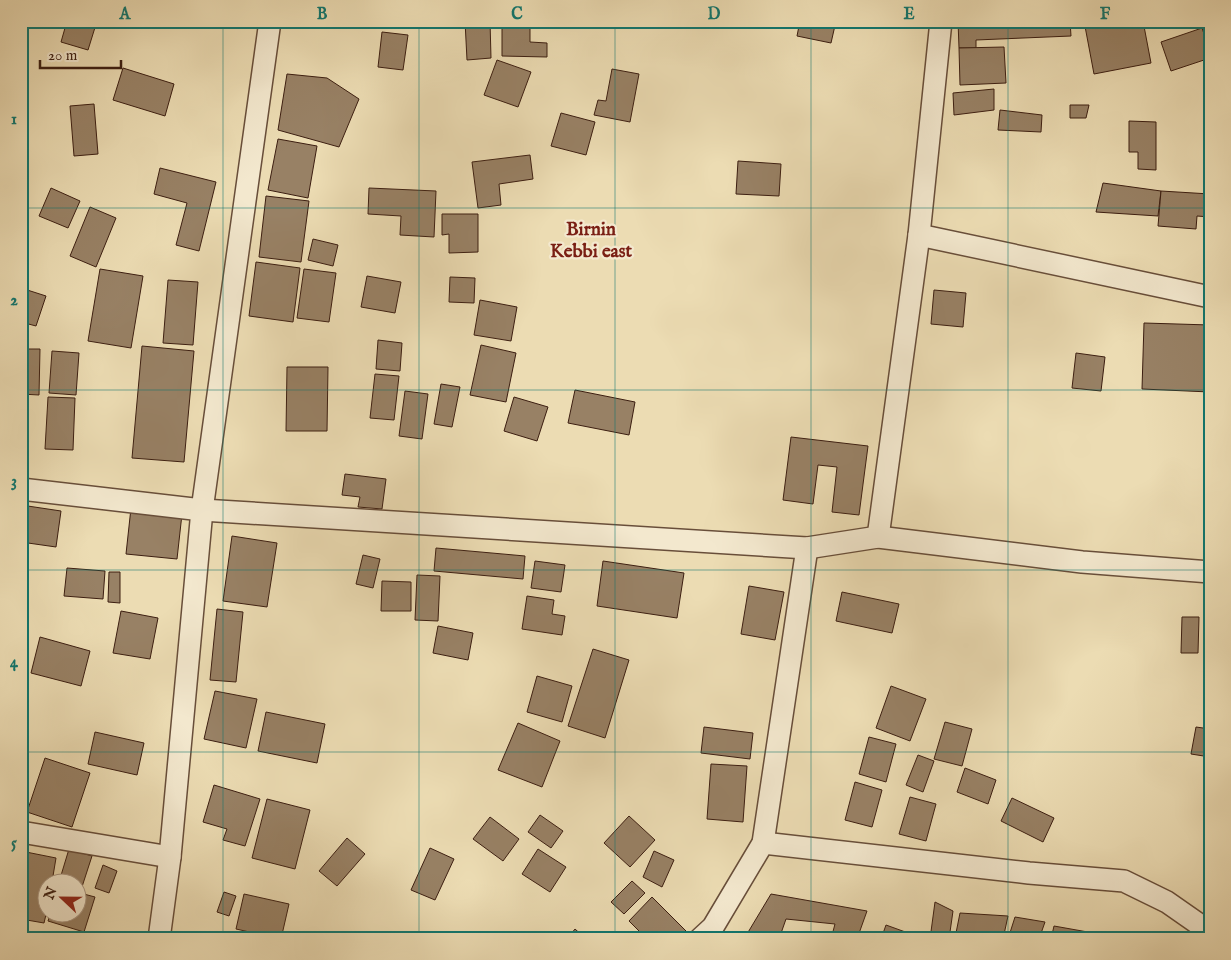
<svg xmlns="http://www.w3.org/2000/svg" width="1231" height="960" font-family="'IM FELL English',serif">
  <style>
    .building { fill: #988165; stroke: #3c1e11 }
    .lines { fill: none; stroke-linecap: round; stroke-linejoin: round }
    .minor-casing { stroke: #684e3a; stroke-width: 24 }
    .minor { stroke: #f3e8ce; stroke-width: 21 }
    .grid { fill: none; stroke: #0f766e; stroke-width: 1; stroke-opacity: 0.55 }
    .labels { text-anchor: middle; stroke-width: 4.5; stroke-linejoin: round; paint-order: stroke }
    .neighbourhood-label { font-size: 19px; font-weight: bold; fill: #7a1f14; stroke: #f3e8ce }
    .neatline { fill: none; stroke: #0f766e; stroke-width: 2 }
    .grid-label { font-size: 16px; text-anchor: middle; font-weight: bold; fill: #0f766e }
  </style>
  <rect width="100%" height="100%" fill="#ecdcb3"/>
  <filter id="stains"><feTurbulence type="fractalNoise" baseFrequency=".004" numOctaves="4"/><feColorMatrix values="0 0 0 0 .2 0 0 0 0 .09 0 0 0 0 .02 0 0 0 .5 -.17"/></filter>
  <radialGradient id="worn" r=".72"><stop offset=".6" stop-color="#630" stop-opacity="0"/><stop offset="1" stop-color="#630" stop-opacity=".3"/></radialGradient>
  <g class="building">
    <polygon points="67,21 97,21 88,50 61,42"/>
    <rect x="294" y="21" width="25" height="4"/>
    <polygon points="355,21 385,21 384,27 355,22"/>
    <polygon points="465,21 490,21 491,58 467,60"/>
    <polygon points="502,21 530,21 530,42 547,43 547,57 502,56"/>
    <polygon points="610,21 660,21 660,23 610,25"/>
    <polygon points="800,21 836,21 831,43 797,36"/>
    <polygon points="958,21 1070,21 1071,36 976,40 976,48 959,48"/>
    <polygon points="1084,21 1143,21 1151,63 1094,74"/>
    <polygon points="1166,21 1204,21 1166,23"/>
    <polygon points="1202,28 1210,52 1210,58 1171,71 1161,42"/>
    <polygon points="382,32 408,35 403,70 378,67"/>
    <polygon points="1004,47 1006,83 960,85 959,48"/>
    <polygon points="497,60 531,72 518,107 484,95"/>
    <polygon points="123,68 174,84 165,116 113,100"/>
    <polygon points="612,69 639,74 630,122 594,115 598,100 606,101"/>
    <polygon points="287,74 327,78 359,99 339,147 278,130"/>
    <polygon points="994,89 994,110 954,115 953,93"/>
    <polygon points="94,104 98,154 74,156 70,106"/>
    <polygon points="1070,105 1089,105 1086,118 1070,118"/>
    <polygon points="1000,110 1042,115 1041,132 998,130"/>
    <polygon points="561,113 595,122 586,155 551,146"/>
    <polygon points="1129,121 1156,122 1156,170 1138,169 1138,152 1129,152"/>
    <polygon points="278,139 317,146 308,198 268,190"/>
    <polygon points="530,155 533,179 499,184 501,205 478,208 472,162"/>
    <polygon points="738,161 781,164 779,196 736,194"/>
    <polygon points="160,168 216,182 199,251 176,245 187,203 154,194"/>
    <polygon points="1103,183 1161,191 1158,216 1096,212"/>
    <polygon points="51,188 80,201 68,228 39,216"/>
    <polygon points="369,188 436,191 434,237 400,235 401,216 368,214"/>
    <polygon points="1161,191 1210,194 1210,217 1197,216 1196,229 1158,226"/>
    <polygon points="266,196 309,201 301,262 259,257"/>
    <polygon points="90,207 116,218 96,267 70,256"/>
    <polygon points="442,214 478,214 478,252 449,253 449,234 442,235"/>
    <polygon points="313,239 338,245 333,266 308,260"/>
    <polygon points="256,262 300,268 293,322 249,316"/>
    <polygon points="100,269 143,276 131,348 88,341"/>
    <polygon points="304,269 336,273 329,322 297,318"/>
    <polygon points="367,276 401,282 395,313 361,307"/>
    <polygon points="450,277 475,278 474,303 449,302"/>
    <polygon points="168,280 198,282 193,345 163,343"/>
    <polygon points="21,288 46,296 36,326 21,322"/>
    <polygon points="934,290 966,293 963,327 931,324"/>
    <polygon points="480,300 517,307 511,341 474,335"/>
    <polygon points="1144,323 1210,325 1210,392 1142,389"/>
    <polygon points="378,340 402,343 400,371 376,369"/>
    <polygon points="481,345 516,353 506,402 470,395"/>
    <polygon points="142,346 194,351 184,462 132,458"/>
    <polygon points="21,349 40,349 39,395 21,394"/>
    <polygon points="52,351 79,353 76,395 49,393"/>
    <polygon points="1076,353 1105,357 1101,391 1072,388"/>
    <polygon points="287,367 328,367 327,431 286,431"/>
    <polygon points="375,374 399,376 394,420 370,418"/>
    <polygon points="441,384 460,387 452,427 434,424"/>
    <polygon points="575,390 635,402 629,435 568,423"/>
    <polygon points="405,391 428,394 422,439 399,436"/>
    <polygon points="48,397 75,398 73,450 45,449"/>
    <polygon points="514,397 548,407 537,441 504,431"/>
    <polygon points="791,437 868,446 859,515 832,512 837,467 818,465 813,504 783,500"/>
    <polygon points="345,474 386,479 382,509 358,507 360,497 342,495"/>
    <polygon points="21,505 61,511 56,547 21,542"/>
    <polygon points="131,508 182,514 177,559 126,554"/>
    <polygon points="232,536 277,543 267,607 223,601"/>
    <polygon points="436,548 525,556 523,579 434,571"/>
    <polygon points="363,555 380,559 373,588 356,584"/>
    <polygon points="535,561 565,565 561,592 531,588"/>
    <polygon points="603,561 684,573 677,618 597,606"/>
    <polygon points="67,568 105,571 103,599 64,596"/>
    <polygon points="109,572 120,572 120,603 108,602"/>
    <polygon points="417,575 440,576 438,621 415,620"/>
    <polygon points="382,581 411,582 411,611 381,611"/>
    <polygon points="749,586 784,592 775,640 741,634"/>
    <polygon points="842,592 899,604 892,633 836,621"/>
    <polygon points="527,596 554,600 552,614 565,616 562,635 522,629"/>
    <polygon points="217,609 243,612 236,682 210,680"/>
    <polygon points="121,611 158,618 150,659 113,653"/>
    <polygon points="1182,617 1199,617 1198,653 1181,653"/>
    <polygon points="438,626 473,633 468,660 433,653"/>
    <polygon points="40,637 90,651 81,686 31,673"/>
    <polygon points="21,642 26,644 21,658"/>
    <polygon points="593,649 629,660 605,738 568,726"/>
    <polygon points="537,676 572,686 562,722 527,712"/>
    <polygon points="891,686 926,699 910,741 876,728"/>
    <polygon points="215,691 257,699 246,748 204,739"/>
    <polygon points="266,712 325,724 317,763 258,751"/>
    <polygon points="945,722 972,729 962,766 934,759"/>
    <polygon points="518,723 560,741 542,787 498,770"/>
    <polygon points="704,727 753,733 750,759 701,753"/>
    <polygon points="1196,727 1210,729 1210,757 1191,754"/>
    <polygon points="95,732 144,743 137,775 88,764"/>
    <polygon points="869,737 896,744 886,782 859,774"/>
    <polygon points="918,755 934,761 923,792 906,785"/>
    <polygon points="45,758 90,773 72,827 27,812"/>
    <polygon points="711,764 747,766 743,822 707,819"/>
    <polygon points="965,768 996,780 988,804 957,792"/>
    <polygon points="855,782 882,790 872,827 845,820"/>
    <polygon points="214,785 260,799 245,846 223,840 227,829 203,822"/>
    <polygon points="910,797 936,804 926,841 899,834"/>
    <polygon points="1012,798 1054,818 1043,842 1001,821"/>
    <polygon points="267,799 310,810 295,869 252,858"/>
    <polygon points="540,815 563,831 551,848 528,832"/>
    <polygon points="629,816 655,840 630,867 604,843"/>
    <polygon points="490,817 519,839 503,861 473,839"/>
    <polygon points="347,838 365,854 337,886 319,871"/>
    <polygon points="430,848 454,859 435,900 411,890"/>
    <polygon points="69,849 92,856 80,893 95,897 84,932 48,921 51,912 78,912 78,882 59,882"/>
    <polygon points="538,849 566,867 550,892 522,874"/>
    <polygon points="654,851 674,860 662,887 643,877"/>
    <polygon points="26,852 56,858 52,882 48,882 48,906 44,923 21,919 21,877"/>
    <polygon points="103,865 117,871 109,893 95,888"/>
    <polygon points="632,881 645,893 624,914 611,902"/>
    <polygon points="224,892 236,896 229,916 217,912"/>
    <polygon points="244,894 289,904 281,939 236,929"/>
    <polygon points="771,894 867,911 857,939 831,939 835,924 786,919 779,939 744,939"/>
    <polygon points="652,897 692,937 690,939 647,939 629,921"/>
    <polygon points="935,902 953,911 949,939 930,939"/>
    <polygon points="960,913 1008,916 1003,939 956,933"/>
    <polygon points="1015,917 1045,922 1039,939 1008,939"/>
    <polygon points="886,925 922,938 922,939 881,939"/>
    <polygon points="1054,926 1099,934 1097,939 1051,939"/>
    <polygon points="575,929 586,939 567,939"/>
  </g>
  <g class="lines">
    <g class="minor-casing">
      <g id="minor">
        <polyline points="919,235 1210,297"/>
        <polyline points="21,489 202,510 807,548 878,537 1082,562 1210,572"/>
        <polyline points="878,537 919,235 941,21"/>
        <polyline points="21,832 170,857"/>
        <polyline points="763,843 1029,873 1124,881 1167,902 1210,932"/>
        <polyline points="159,939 170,857 202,510 270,21"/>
        <polyline points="700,939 713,927 763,843 807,548"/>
      </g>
    </g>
    <use href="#minor" class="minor"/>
  </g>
  <path class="grid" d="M223,21V939M419,21V939M615,21V939M811,21V939M1008,21V939M21,208H1210M21,390H1210M21,570H1210M21,752H1210"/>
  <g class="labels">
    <g class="neighbourhood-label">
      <text x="591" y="235">Birnin<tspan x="591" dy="22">Kebbi east</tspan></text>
    </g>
  </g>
  <rect width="1231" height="960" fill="none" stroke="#ecdcb3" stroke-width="55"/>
  <g transform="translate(62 898) rotate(292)"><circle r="24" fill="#f3e8ce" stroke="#aa9782"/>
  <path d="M0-4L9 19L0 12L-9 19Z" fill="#8f2418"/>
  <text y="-8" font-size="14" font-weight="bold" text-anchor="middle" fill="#3c1e11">N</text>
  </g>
  <path d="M40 60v8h81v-8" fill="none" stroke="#3c1e11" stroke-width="2.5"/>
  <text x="48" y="60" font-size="15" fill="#3c1e11" stroke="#f3e8ce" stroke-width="4" paint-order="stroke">20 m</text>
  <rect x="28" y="28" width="1176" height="904" class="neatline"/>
  <g class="grid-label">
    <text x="125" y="19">A</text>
    <text x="322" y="19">B</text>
    <text x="517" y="19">C</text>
    <text x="714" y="19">D</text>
    <text x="909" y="19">E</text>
    <text x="1105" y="19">F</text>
    <text x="14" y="124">1</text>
    <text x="14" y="305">2</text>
    <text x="14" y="486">3</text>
    <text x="14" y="667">4</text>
    <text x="14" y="848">5</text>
  </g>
  <rect width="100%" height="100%" filter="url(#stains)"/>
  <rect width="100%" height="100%" fill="url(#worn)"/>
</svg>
